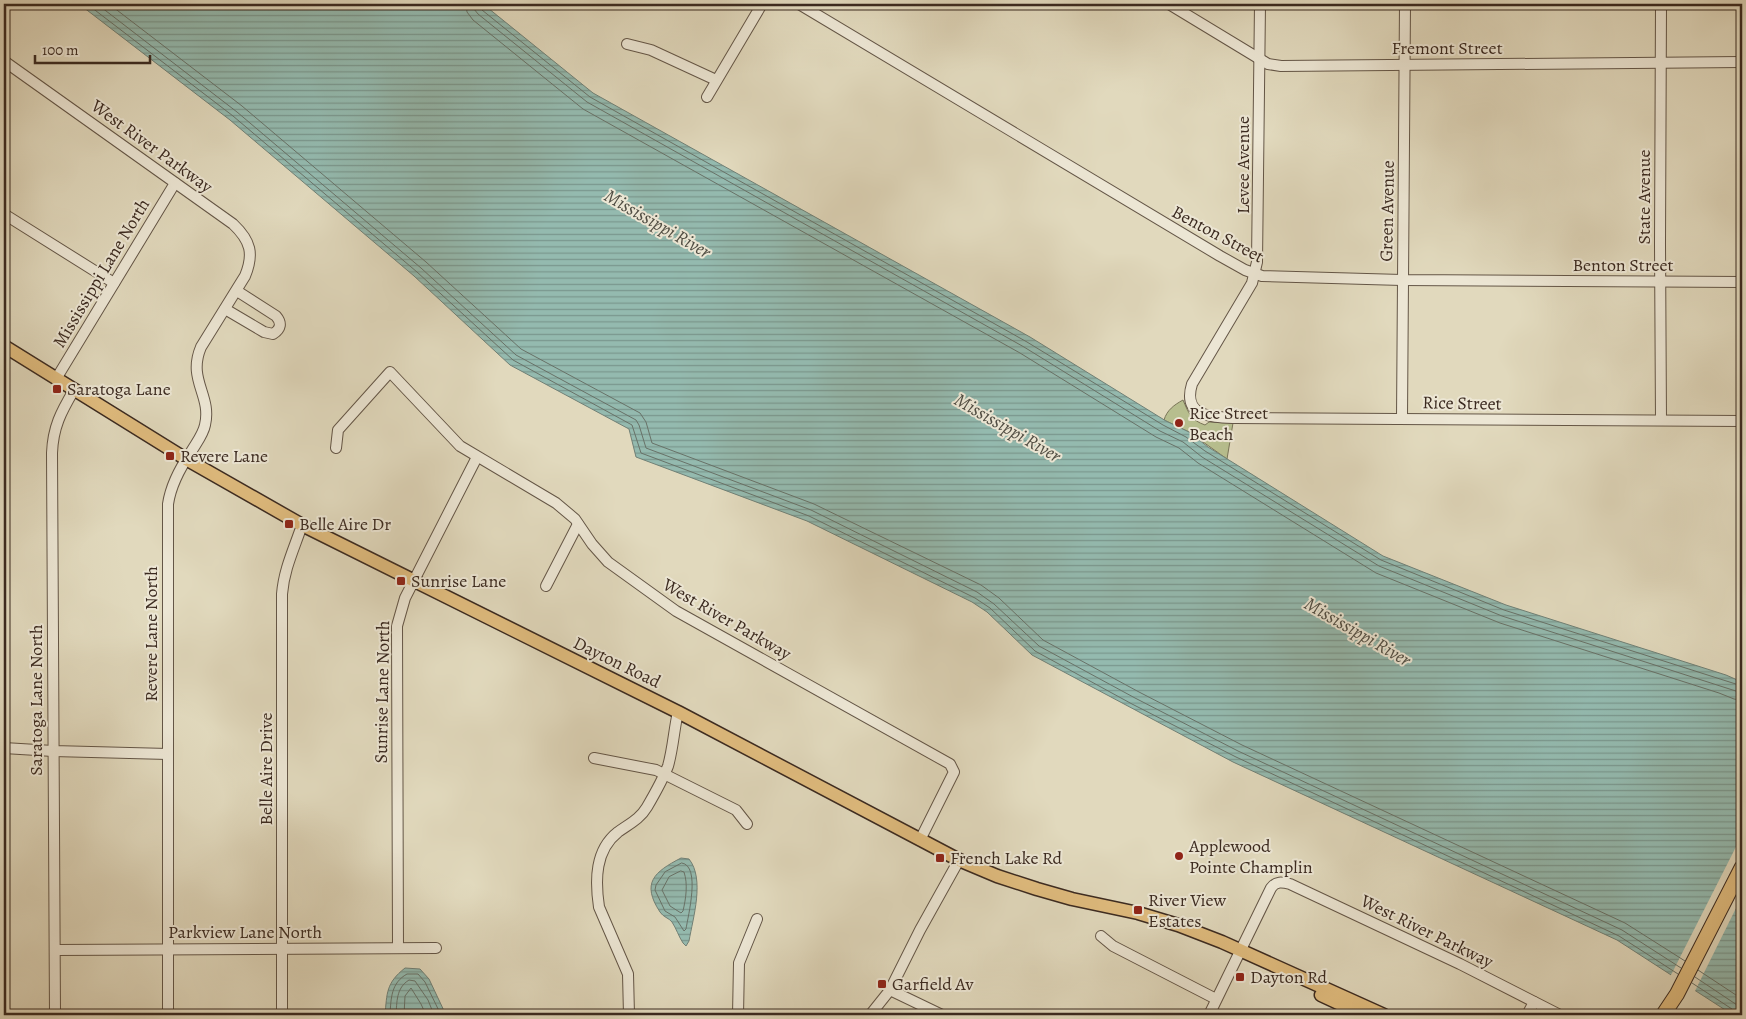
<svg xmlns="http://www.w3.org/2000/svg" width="1746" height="1019" font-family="Alegreya,serif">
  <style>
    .park { fill: #b7be8e; stroke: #797457 }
    .water { fill: url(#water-rules); stroke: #708076 }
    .pier { fill: #e1d9bd }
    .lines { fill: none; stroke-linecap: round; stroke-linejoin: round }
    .shore { stroke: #687268; stroke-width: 1 }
    .minor-casing { stroke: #645647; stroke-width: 12 }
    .major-casing { stroke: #3b2a20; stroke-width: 15 }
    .highway-casing { stroke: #3b2a20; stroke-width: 16 }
    .minor { stroke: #ece6d4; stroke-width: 10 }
    .major { stroke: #e0bc7e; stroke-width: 12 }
    .highway { stroke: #e0bc7e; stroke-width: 14 }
    .poi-dot { fill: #8f2418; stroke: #ece6d4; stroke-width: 2 }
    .labels { text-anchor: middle; stroke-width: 4; stroke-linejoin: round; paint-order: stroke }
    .street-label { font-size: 18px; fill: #3b2a20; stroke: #ece6d4 }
    .poi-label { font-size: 18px; fill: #3b2a20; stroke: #ece6d4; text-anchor: start }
    .water-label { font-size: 19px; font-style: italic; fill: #514e44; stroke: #ece6d4 }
  </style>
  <defs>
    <pattern id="water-rules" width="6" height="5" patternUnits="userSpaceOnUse" patternTransform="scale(1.25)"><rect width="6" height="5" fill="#94baaf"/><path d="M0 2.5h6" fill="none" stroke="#7a978e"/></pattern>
  </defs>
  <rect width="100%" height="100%" fill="#e1d9bd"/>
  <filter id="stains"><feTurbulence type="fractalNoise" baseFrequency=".004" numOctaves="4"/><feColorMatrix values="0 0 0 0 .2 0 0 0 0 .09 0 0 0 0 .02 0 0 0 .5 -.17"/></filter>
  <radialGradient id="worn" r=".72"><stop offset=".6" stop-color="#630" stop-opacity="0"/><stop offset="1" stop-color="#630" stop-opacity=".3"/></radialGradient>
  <path class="park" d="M1183,400C1189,414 1191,420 1205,425L1209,422L1233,423L1227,459L1189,432L1164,420C1167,410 1174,405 1183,400Z"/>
  <g class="water">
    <polygon points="79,4 483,4 593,93 1030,337 1166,421 1189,432 1208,447 1383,556 1506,605 1726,675 1742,682 1742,1015 1733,1015 1617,940 1233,762 1032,655 987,612 972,602 807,521 636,457 629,429 510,365 414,276 230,120"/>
    <path d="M681,858L689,859C705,879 693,918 689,941L686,946L683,943C679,937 676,928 672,922C669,918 663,917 660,912C641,883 654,872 681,858Z"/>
    <path d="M405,968L420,969L429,979L446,1015H385C387,993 386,983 405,968Z"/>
  </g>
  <polygon class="pier" points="1742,835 1742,896 1694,993 1670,977"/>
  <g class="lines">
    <g class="shore">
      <polyline points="87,4 233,116 417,272 513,360 632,425 641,453 809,516 975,598 990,608 1035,651 1132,704 1236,757 1619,936 1678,974"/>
      <polyline points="97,4 237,112 421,268 516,355 636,420 639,425 646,448 811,510 977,592 994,604 1039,646 1135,698 1238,751 1622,930 1681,968"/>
      <polyline points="109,4 242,106 426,262 521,349 640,413 646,422 652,443 814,504 981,585 999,598 1043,640 1139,692 1242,745 1625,923 1685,961"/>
      <polyline points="466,4 467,12 473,20 583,109 1020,353 1156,437 1179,448 1198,463 1376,573 1500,623 1719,693 1734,699 1742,700"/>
      <polyline points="474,4 474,9 478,14 587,102 1024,347 1160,431 1183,442 1202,457 1379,566 1502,616 1742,693"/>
      <polyline points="480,4 482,10 590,97 1027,342 1163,425 1186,437 1205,451 1381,560 1504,610 1742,686"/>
      <path d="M682,863C701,866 688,916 686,929L684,931L675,917L665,911L655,890L656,885L665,872Z"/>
      <path d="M681,871L684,872C688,884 686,898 683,911L681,913L670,906L662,890L669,877Z"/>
      <polyline points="1698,970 1742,999"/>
      <polyline points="1695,977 1737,1005 1740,1010 1741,1015"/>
      <polyline points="1692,983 1732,1009 1735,1015"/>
      <path d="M390,1015C391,998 391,983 407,974H418L425,982L441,1015"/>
      <path d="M396,1015C397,1002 396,988 409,980L415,981L428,1000L434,1015"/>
      <polyline points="404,1015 405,996 411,988 421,1004 426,1015"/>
    </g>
    <g class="minor-casing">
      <g id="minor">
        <polyline points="799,4 1220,256 1245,270 1262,276 1402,280 1742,282"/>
        <polyline points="1169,4 1268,64 1281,66 1742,62"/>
        <path d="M1260,4L1257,262L1252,283L1192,384C1182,417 1212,417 1235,418L1742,421"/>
        <polyline points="627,44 651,50 716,80"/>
        <path d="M4,61L233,224C251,241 254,254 245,276L201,347C187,380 212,395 205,425C203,435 196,443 191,452C180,468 171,484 168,504V1015"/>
        <polyline points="707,97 762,4"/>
        <polyline points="4,214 114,283"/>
        <path d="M225,309L264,332L273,334C281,329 282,323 276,316L237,291"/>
        <polyline points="56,379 175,183"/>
        <polyline points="1402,418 1405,4"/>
        <polyline points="1661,420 1660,244 1661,4"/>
        <polyline points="336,448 338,430 390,372 460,446 556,503 575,519 592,544 608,562 676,611 950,764 954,772 920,840"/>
        <polyline points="546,586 578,524"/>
        <polyline points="4,748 53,751 168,754"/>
        <polyline points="594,758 656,770 736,810 747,824"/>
        <polyline points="1101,936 1113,946 1216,999"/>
        <polyline points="398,947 397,626 405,598 477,457"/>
        <polyline points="55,950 436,948"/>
        <polyline points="890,990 942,1015"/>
        <path d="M55,1015L52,453C53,427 61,412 74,390"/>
        <path d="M282,1015V594C284,569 294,549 302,525"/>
        <path d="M629,1015L628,974L599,907C595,880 595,850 618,832C629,824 640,819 647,807C654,795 663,779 668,766C673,749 674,729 678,712"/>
        <polyline points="738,1015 739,963 757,919"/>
        <polyline points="870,1015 890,990 920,930 959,860"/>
        <path d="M1209,1015L1271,888C1276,881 1282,882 1290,884L1460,964L1560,1015"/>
        <polyline points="1527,1015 1534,1002"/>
      </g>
    </g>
    <g class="major-casing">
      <g id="major">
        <polyline points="4,346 186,459 302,525 678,712 959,860 997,876 1037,889 1072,899 1138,913 1178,925 1222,942 1384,1015"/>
        <polyline points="1321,995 1364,1015"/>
      </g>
    </g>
    <g class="highway-casing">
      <polyline id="highway" points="1663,1015 1677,994 1742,867"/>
    </g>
    <use href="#minor" class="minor"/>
    <use href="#major" class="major"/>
    <use href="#highway" class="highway"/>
  </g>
  <g class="poi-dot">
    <rect x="52" y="384" width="10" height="10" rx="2.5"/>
    <circle cx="1179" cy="423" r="5"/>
    <rect x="165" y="451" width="10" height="10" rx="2.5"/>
    <rect x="284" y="519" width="10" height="10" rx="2.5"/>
    <rect x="396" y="576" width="10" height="10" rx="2.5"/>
    <circle cx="1179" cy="856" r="5"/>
    <rect x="935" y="853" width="10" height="10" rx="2.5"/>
    <rect x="1133" y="905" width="10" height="10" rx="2.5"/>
    <rect x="1235" y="972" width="10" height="10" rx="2.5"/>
    <rect x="877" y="979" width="10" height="10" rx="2.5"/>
  </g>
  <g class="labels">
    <g class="street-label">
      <text x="1447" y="54">Fremont Street</text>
      <text transform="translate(152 146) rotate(36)" y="6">West River Parkway</text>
      <text transform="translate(1243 165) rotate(-90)" y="6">Levee Avenue</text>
      <text transform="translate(1644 197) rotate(-90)" y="6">State Avenue</text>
      <text transform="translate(1387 211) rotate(-89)" y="6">Green Avenue</text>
      <text transform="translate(1218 234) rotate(28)" y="6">Benton Street</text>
      <text x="1623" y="271">Benton Street</text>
      <text transform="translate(101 273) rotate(-59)" y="6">Mississippi Lane North</text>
      <text transform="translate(1462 403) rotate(1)" y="6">Rice Street</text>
      <text transform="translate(727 619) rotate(30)" y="6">West River Parkway</text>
      <text transform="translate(151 634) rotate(-90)" y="6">Revere Lane North</text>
      <text transform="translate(617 662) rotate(26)" y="6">Dayton Road</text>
      <text transform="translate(382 692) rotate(-89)" y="6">Sunrise Lane North</text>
      <text transform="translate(36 700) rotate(-90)" y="6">Saratoga Lane North</text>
      <text transform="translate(266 769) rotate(-90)" y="6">Belle Aire Drive</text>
      <text transform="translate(1427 931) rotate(26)" y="6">West River Parkway</text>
      <text x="245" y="938">Parkview Lane North</text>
    </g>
    <g class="poi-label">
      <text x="67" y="395">Saratoga Lane</text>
      <text x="1189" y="419">Rice Street<tspan x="1189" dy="21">Beach</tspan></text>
      <text x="180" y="462">Revere Lane</text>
      <text x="299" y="530">Belle Aire Dr</text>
      <text x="411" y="587">Sunrise Lane</text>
      <text x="1189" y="852">Applewood<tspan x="1189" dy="21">Pointe Champlin</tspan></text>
      <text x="950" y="864">French Lake Rd</text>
      <text x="1148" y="906">River View<tspan x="1148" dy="21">Estates</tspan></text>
      <text x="1250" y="983">Dayton Rd</text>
      <text x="892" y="990">Garfield Av</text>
    </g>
    <g class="water-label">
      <text transform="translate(658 223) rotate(30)" y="7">Mississippi River</text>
      <text transform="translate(1008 427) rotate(30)" y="7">Mississippi River</text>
      <text transform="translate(1358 631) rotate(30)" y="7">Mississippi River</text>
    </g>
  </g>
  <rect width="1746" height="1019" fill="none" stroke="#e1d9bd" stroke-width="20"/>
  <rect x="5" y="5" width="1736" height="1009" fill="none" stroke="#3b2a20" stroke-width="2.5"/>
  <rect x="10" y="10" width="1726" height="999" fill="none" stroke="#3b2a20"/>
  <path d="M35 55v8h115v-8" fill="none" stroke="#3b2a20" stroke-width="2.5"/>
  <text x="42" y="55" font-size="15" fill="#3b2a20" stroke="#ece6d4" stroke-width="4" paint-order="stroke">100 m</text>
  <rect width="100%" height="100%" filter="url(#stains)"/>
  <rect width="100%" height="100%" fill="url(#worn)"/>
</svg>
